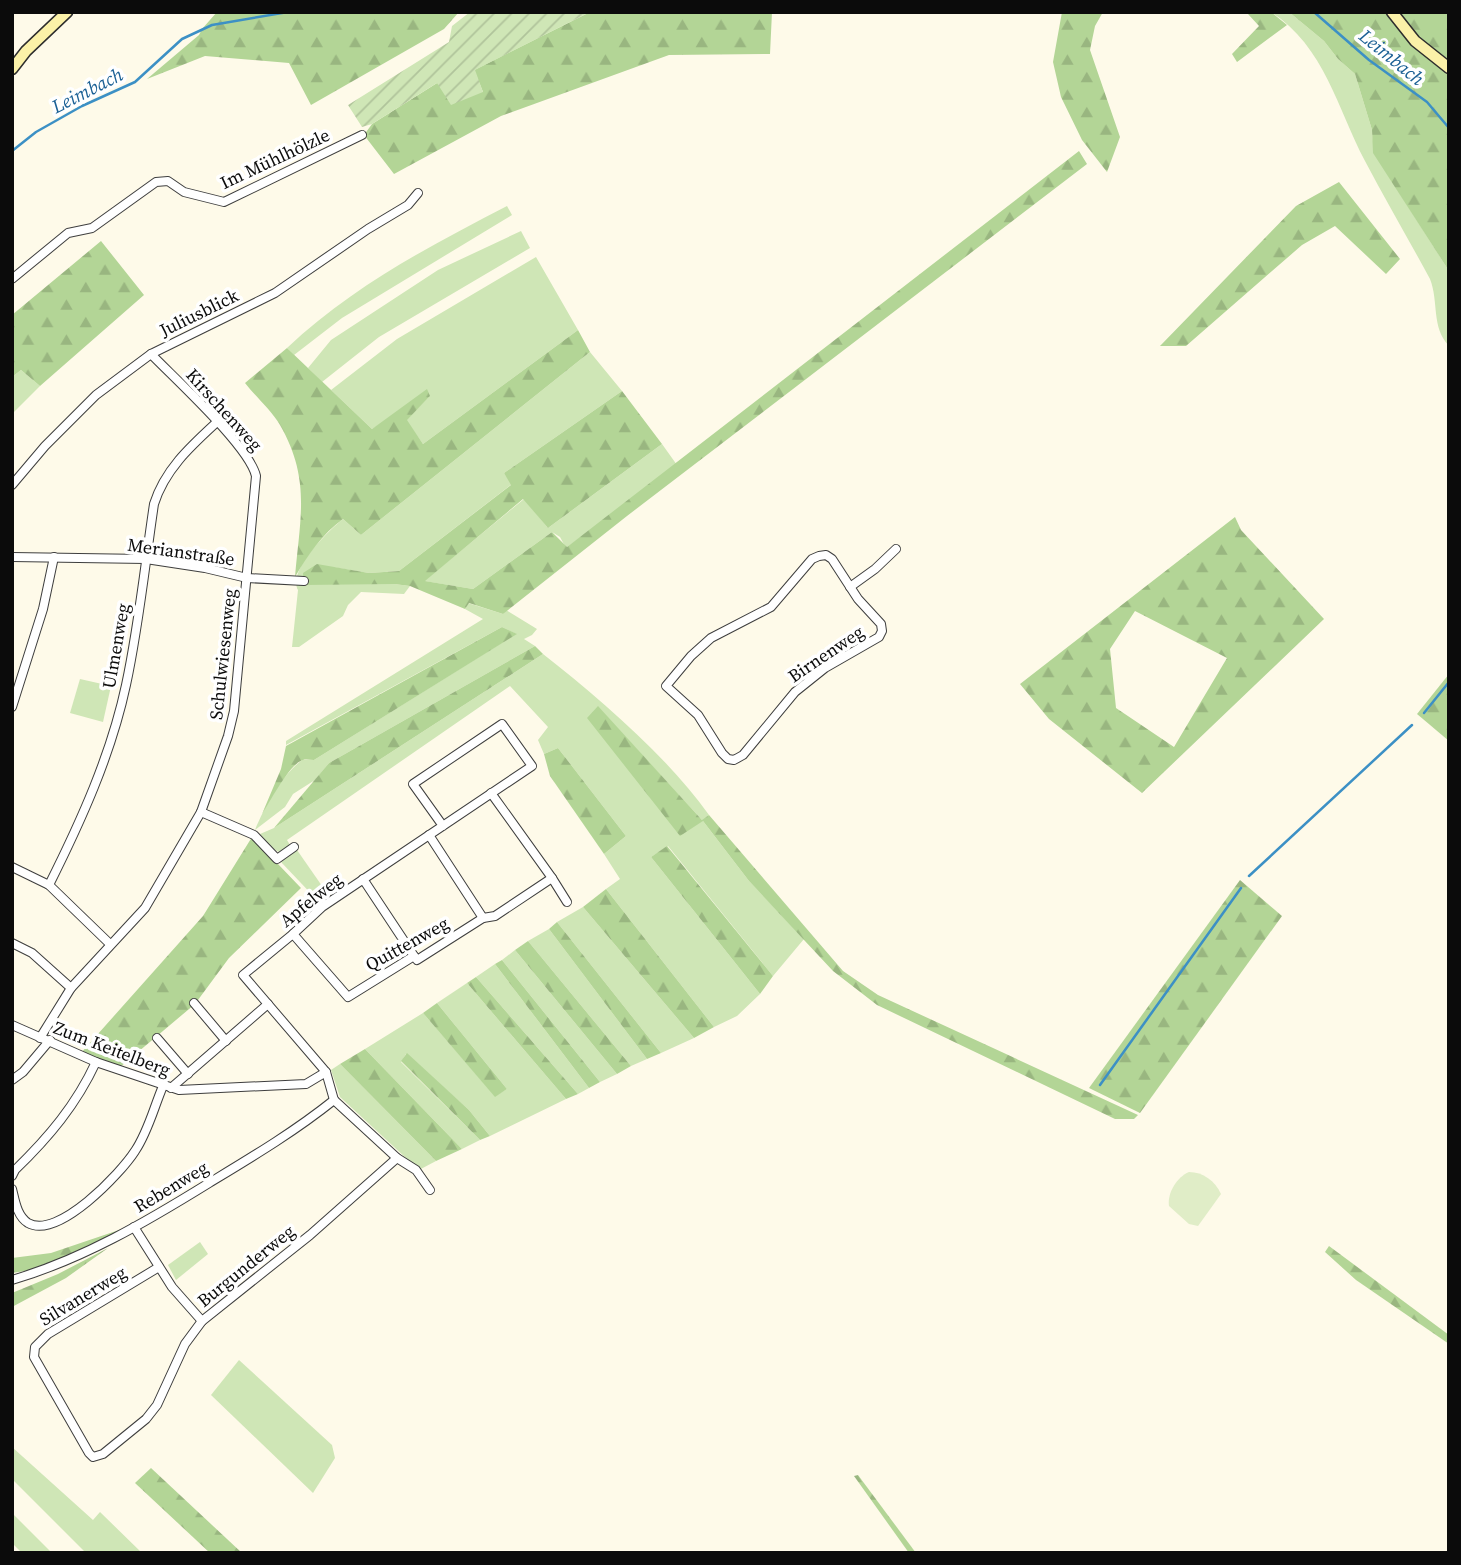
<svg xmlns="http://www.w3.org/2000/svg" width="1461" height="1565" font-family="'Source Serif 4',serif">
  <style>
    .grass { fill: #cfe6b6; fill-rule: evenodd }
    .forest { fill: url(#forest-firs); fill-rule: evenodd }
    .garden { fill: url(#garden-furrows) }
    .pitch { fill: #e0edc7 }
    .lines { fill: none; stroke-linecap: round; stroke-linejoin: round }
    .stream { stroke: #3c90c5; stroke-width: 2.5 }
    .street-casing { stroke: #3e3e3e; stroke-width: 10 }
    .secondary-casing { stroke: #2d2d2d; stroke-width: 13 }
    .street { stroke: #fff; stroke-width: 8 }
    .secondary { stroke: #fbf1a8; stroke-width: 10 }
    .labels { text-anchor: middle; stroke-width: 7; stroke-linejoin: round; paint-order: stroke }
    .street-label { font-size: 18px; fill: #0b0b0b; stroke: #fff }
    .water-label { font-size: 19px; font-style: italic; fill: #1c6195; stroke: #fff }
  </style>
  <defs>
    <pattern id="forest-firs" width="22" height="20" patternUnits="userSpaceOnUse" patternTransform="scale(1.75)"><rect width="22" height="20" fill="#b3d596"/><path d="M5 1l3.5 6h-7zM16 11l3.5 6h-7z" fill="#99b680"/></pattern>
    <pattern id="garden-furrows" width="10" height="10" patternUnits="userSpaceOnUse" patternTransform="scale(1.75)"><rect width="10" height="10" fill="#cfe6b6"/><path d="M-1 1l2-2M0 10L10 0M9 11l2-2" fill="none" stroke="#b0c49b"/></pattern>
  </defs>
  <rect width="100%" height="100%" fill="#fefae9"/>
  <g class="grass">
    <path d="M1271,12H1289L1324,41L1338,59L1355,74L1372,130L1374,153L1449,271V346C1431,327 1439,302 1430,279C1409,240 1386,201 1365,161C1337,108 1325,47 1271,12Z"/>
    <path d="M507,206L512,215L342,318L294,355L287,348C353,286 428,247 507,206Z"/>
    <polygon points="521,231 530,248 379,337 322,382 308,368 331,340 438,270"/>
    <polygon points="536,257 578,330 423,444 406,420 430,396 372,429 331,390 397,339"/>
    <path d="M590,352L622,391L504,473L512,484L399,571L369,573L332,567L394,584L410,586L404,594L361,592L348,605L343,616L299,647H292L298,590C287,571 328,531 343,519L361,535Z"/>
    <polygon points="21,370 40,386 12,414 12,377"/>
    <polygon points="662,444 677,465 566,548 560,537 552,532 473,589 424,581 524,499 548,528"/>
    <path d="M468,603L503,614L506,610L537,629L532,635L524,639L535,646L329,763L315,780L293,794L285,807L255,830C265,806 281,776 302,760H314L516,634L502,627L286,745V741L483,619L465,609Z"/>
    <path d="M543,654C599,698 668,757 709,815L703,821L749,881L804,939L773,976L668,846L651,857L760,994L737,1016L714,1027L606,889L620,879L604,854L626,836L558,748L544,754L538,740L548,727L510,686L287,840L290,845L279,852L272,848L260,834L274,828ZM598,707L702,820V821L680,835Z"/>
    <polygon points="80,679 111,686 103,722 70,713"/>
    <polygon points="297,850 329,896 319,902 281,862"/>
    <polygon points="583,907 694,1038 661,1053 557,922"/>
    <polygon points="549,929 647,1059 631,1066 528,941"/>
    <polygon points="515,950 617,1074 600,1082 502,960"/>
    <polygon points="495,964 589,1088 578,1094 476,977"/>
    <polygon points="467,983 566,1099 490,1136 469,1110 406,1054 401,1062 480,1140 462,1149 365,1049 423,1013 495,1096 507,1089 437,1003"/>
    <polygon points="340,1064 436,1161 419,1170 340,1097 331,1070"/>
    <polygon points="200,1242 208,1254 176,1280 168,1265"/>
    <polygon points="239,1360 332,1445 335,1458 313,1493 211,1395"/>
    <polygon points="12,1447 93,1520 100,1512 142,1553 86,1553 12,1479"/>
    <polygon points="12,1513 52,1553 22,1553 12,1543"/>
  </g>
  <g class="forest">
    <polygon points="217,12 459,12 444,29 311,105 289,63 205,56 147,79 199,35 202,29"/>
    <polygon points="590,12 772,12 770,54 669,55 501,116 394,174 364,135 372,124 437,83 483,92 474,70"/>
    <polygon points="1062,12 1103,12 1095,26 1090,50 1120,137 1107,172 1082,140 1061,97 1053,62"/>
    <polygon points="1242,12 1271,12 1287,25 1237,62 1232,54 1259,26 1248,14"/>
    <polygon points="1289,12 1449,12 1449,271 1373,153 1372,130 1355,74 1338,59 1324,41"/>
    <polygon points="1079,151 1087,164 627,516 503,614 469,603 465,609 410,586 394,584 304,585 303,573 317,564 369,573 399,571 511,485 504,473 622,391 662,444 548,528 523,499 425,581 473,589 552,532 567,547"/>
    <polygon points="1339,182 1400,259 1386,274 1335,226 1302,245 1186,346 1160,346 1296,206"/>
    <polygon points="101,241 144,295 40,386 21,370 12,377 12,315"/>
    <path d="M578,330L590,352L361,535L343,519C322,534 308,555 295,577C300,518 311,479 280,425C271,410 256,397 245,383L287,348L372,429L427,389L430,396L407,420L423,444Z"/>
    <path d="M1235,517L1241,530L1324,619L1142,793L1049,719L1020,684ZM1135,611L1227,658L1174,747L1116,708L1110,649Z"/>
    <path d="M502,627L517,634L314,760C310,760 306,759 303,760C290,763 270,802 262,814L281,769L286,746Z"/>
    <polygon points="535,646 543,654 274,828 329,763"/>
    <polygon points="1449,674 1449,741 1417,714"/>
    <polygon points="598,706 702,820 709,815 843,971 878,995 1138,1115 1134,1119 1115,1119 877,1005 833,971 749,881 703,821 680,836 587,718"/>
    <polygon points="558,748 626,836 604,854 550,776 544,754"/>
    <polygon points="252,837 301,888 229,958 195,1004 119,1068 81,1053 203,916"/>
    <polygon points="667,846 773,976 760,994 651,857"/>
    <polygon points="1240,880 1282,916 1140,1113 1089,1088"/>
    <polygon points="606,889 714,1027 694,1038 583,907"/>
    <polygon points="557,922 661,1053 647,1059 549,929"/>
    <polygon points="528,941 631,1066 617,1074 515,950"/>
    <polygon points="502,960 600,1082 589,1088 495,964"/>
    <polygon points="476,977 578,1094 566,1099 467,983"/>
    <polygon points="437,1003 507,1089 495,1097 423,1013"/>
    <polygon points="365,1049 462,1149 436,1161 340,1064"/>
    <polygon points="407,1053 469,1110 490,1136 480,1140 401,1061"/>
    <path d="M122,1229C90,1249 50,1268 12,1273V1258L51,1253Z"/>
    <polygon points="1329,1246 1449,1335 1449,1344 1356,1280 1325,1252"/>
    <polygon points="108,1248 66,1278 12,1307 12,1293 58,1274"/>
    <polygon points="151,1468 242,1553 210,1553 135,1483"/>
    <polygon points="858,1475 916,1553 909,1553 854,1476"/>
  </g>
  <polygon class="garden" points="470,12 590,12 475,70 483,92 451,105 437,83 372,124 362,127 348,105 449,42 452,26"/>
  <path class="pitch" d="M1189,1172C1203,1172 1215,1181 1221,1194L1198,1226L1189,1224L1169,1206C1167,1193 1177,1177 1189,1172Z"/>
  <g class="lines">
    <g class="stream">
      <polyline points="1314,12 1369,60 1427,102 1449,128"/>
      <polyline points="12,151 36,132 82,106 135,82 182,39 212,25 288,12"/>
      <polyline points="1424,713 1449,682"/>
      <polyline points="1249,876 1412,725"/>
      <polyline points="1100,1085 1241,888"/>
    </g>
    <g class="street-casing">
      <g id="street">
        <polyline points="12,279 68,233 92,228 156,182 168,181 184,192 224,202 362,135"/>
        <polyline points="12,485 45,446 96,395 151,354 275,293 368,229 408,205 418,193"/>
        <polygon points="826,555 832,559 858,599 881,624 882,631 879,637 825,668 795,692 743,755 734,760 728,759 722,753 698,715 666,686 691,656 711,638 771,607 812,559 819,556"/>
        <polyline points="12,557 146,559 205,568 247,578 304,581"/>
        <polyline points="850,587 875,569 896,549"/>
        <polyline points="12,707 43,609 54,557"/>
        <polyline points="201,812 254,835 277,859 294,847"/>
        <polyline points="429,835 483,918"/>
        <polyline points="12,867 49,885 110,944"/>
        <polyline points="552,878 567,902"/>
        <polyline points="363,879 414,956"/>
        <path d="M49,885C81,821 111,755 126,685C139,625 145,564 154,504C165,469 191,446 217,422"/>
        <polyline points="293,934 348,997 414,956 417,960 483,918 495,916 552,878 491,793"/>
        <polyline points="12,943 32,953 71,988"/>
        <polyline points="194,1003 226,1041"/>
        <polyline points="12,1025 96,1062 179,1090 306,1084 326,1072"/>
        <path d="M40,1038L71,988L145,908L201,812L228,736L234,711L256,476C249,446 175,379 151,354"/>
        <polyline points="157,1038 188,1074"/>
        <polyline points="12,1080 23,1072 50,1040"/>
        <polyline points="171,1088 268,1004"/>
        <polyline points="334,1100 326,1072 243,975 293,934 322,907 532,766 502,724 413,784 443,826"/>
        <polyline points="334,1100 397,1158 416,1170 430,1190"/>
        <path d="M12,1176L15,1170C49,1137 76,1105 96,1062"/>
        <path d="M12,1189C15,1201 17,1216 28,1223C58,1240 121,1173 135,1151C148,1132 154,1107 163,1086"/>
        <polyline points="134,1227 172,1287 202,1321 310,1235 397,1158"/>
        <polyline points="159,1267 48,1334 35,1347 34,1357 89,1453 93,1457 103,1454 146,1419 157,1405 185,1344 202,1321"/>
        <path d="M12,1280C83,1259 146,1222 209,1183C252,1157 294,1132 334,1100"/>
      </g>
    </g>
    <g class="secondary-casing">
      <g id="secondary">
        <polyline points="1392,12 1415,41 1449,68"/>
        <polyline points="12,69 26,51 67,12"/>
      </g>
    </g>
    <use href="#street" class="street"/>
    <use href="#secondary" class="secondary"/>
  </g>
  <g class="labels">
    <g class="street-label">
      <text transform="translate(275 159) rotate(-25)" y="6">Im Mühlhölzle</text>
      <text transform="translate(199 313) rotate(-26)" y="6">Juliusblick</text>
      <text transform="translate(224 410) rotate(48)" y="6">Kirschenweg</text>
      <text transform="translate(181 552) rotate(8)" y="6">Merianstraße</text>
      <text transform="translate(116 646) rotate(-80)" y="6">Ulmenweg</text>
      <text transform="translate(223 654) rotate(-84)" y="6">Schulwiesenweg</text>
      <text transform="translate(826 654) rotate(-34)" y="6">Birnenweg</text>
      <text transform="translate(311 900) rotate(-39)" y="6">Apfelweg</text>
      <text transform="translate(407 944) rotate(-29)" y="6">Quittenweg</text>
      <text transform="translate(112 1049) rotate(21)" y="6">Zum Keitelberg</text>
      <text transform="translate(171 1187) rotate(-31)" y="6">Rebenweg</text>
      <text transform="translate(246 1266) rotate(-39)" y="6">Burgunderweg</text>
      <text transform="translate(83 1296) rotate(-31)" y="6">Silvanerweg</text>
    </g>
    <g class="water-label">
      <text transform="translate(1392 57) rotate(39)" y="7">Leimbach</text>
      <text transform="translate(87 90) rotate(-27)" y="7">Leimbach</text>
    </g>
  </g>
  <rect width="1461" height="1565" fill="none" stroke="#0b0b0b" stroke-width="28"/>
</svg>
